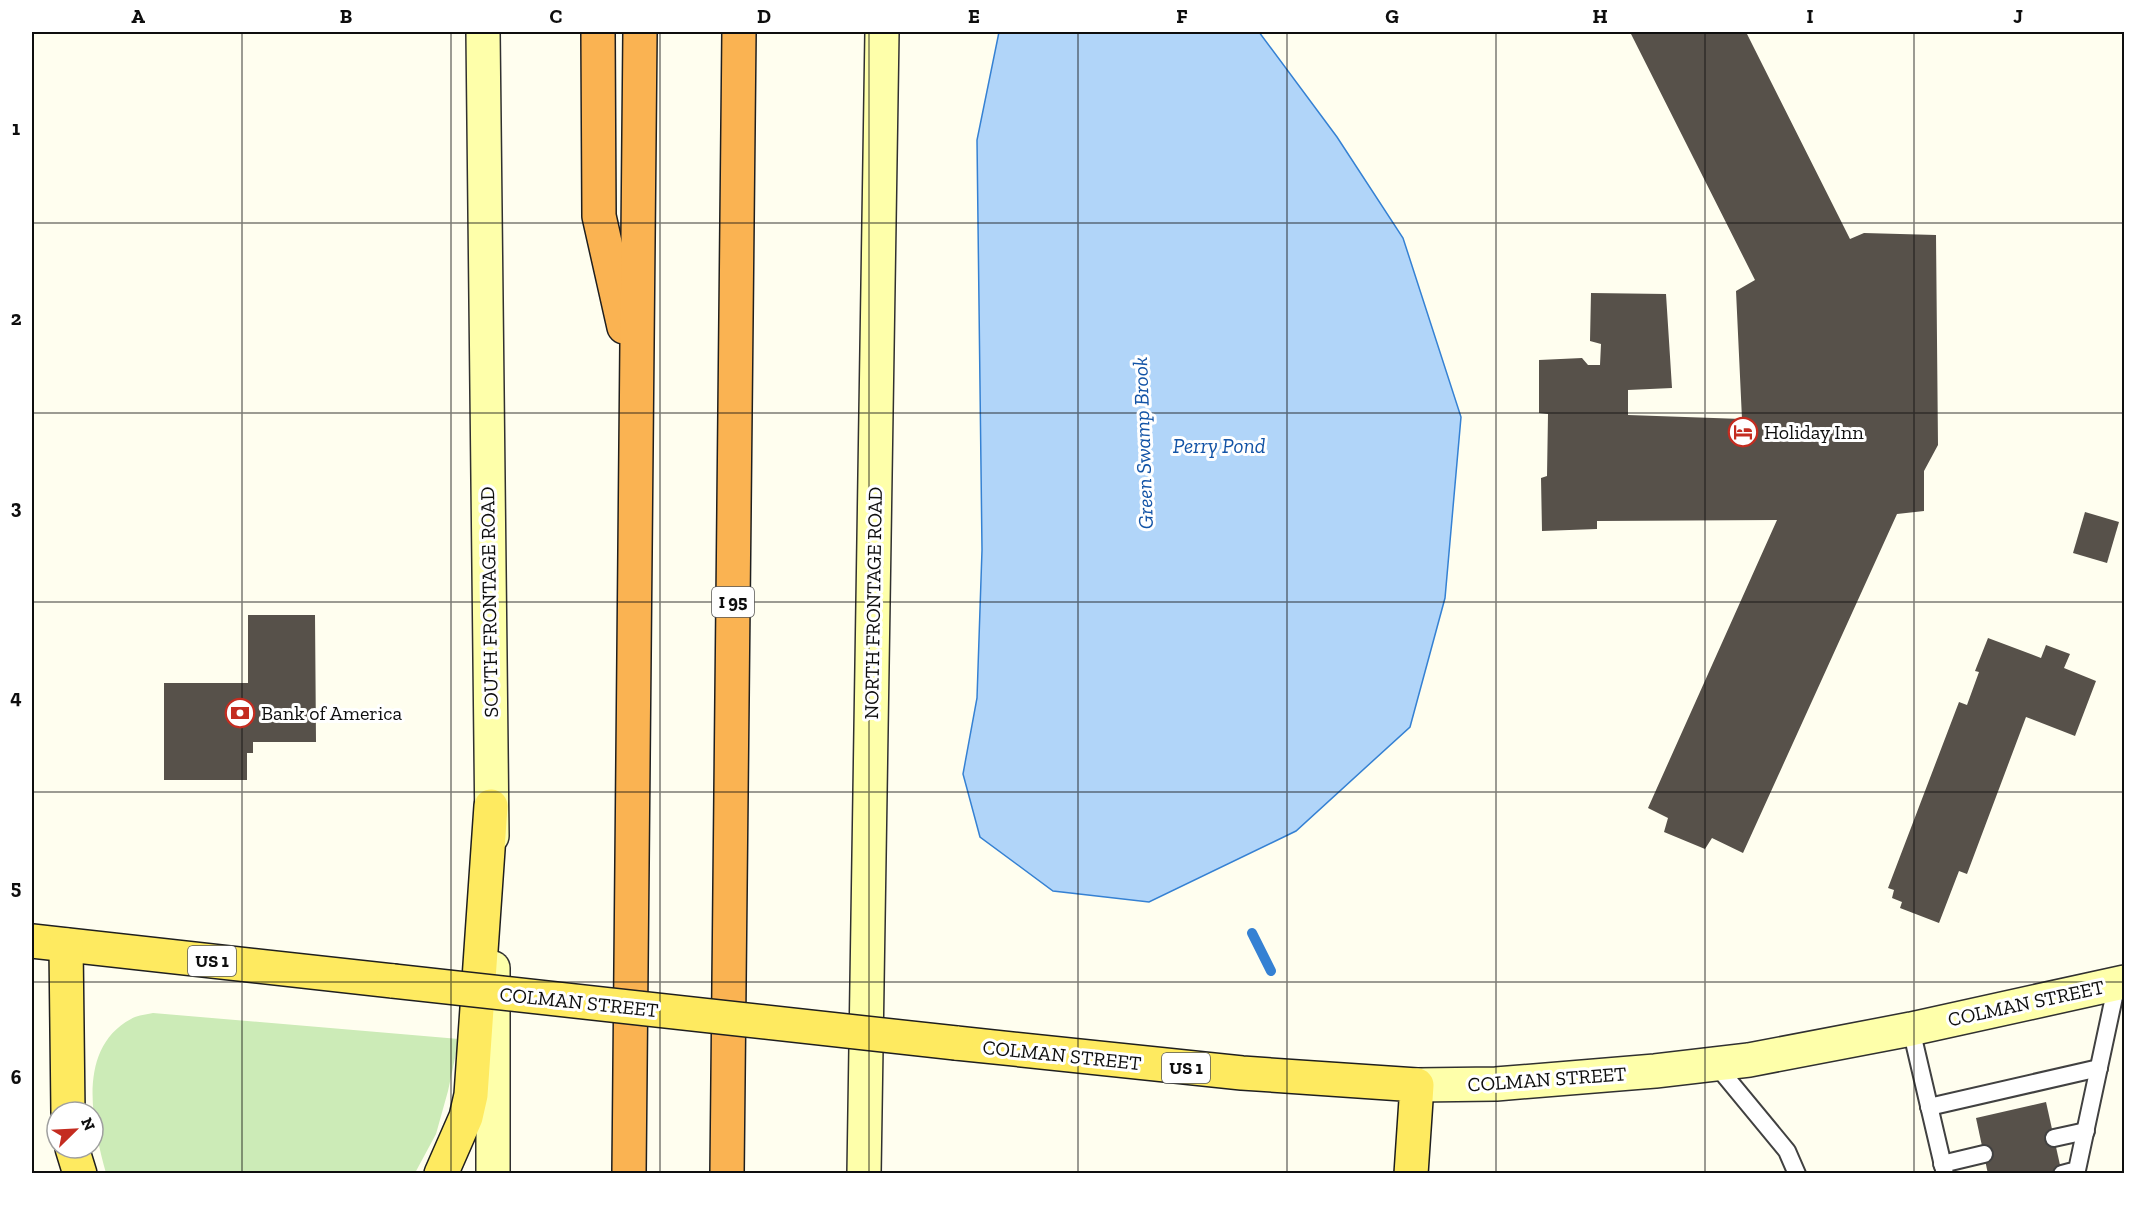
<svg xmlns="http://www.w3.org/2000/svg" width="2156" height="1205" font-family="'Zilla Slab',serif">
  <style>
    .green { fill: #ccebb7 }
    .water { fill: #b1d5f9; stroke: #3581d3; stroke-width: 1.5 }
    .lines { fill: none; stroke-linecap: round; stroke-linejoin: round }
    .stream { stroke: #3581d3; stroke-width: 10 }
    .building { fill: #57514a }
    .lane-casing { stroke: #414141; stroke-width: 20 }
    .secondary-casing { stroke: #303030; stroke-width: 36 }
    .primary-casing { stroke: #1f1f1f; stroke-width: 36 }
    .highway-casing { stroke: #1f1f1f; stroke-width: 36 }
    .lane { stroke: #fff; stroke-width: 16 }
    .secondary { stroke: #feffaa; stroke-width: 33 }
    .primary { stroke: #feea60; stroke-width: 33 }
    .highway { stroke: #fab352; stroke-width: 33 }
    .primary-bridge-casing { stroke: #1f1f1f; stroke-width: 36; stroke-linecap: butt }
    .primary-bridge { stroke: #feea60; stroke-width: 33 }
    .grid { fill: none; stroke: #0e0e0e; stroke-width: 1.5; stroke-opacity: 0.55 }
    .labels { text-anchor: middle; stroke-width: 6; stroke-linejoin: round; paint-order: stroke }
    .shield { fill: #fff; stroke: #565656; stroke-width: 1.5 }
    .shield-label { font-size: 18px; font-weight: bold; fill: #0e0e0e }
    .poi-label { font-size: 20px; fill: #0e0e0e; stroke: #fff; text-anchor: start }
    .street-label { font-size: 20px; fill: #0e0e0e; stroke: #fff }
    .water-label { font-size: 21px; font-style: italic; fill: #1253a6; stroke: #fff }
    .neatline { fill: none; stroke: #0e0e0e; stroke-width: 2 }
    .grid-label { font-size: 20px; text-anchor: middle; font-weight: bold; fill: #0e0e0e }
  </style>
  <rect width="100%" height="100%" fill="#fffeef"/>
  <path class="green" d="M153,1013L459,1039L448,1091L436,1134L415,1173H106C93,1126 75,1049 131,1019C137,1015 146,1015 153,1013Z"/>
  <polygon class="water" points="999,32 1259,32 1337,137 1403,238 1461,417 1445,598 1410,727 1296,831 1149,902 1053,891 980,837 963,774 977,698 982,550 977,140"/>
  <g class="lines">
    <polyline class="stream" points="1252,933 1271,971"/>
  </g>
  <g class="building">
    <polygon points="1630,32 1746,32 1850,239 1864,233 1936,235 1938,445 1924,471 1924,511 1897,514 1743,853 1712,838 1705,849 1664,832 1668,818 1648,808 1777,520 1597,521 1597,529 1542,531 1541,478 1547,476 1548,414 1539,413 1539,360 1582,358 1588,365 1600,365 1601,344 1590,341 1591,293 1666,294 1672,388 1628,390 1628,415 1742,419 1736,291 1755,280"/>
    <polygon points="2085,512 2119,522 2107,563 2073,553"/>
    <polygon points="248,615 315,615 316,742 253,742 253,753 247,753 247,780 164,780 164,683 248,683"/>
    <polygon points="1988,638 2041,658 2046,645 2070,654 2064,668 2096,681 2075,736 2026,717 1967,874 1959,871 1939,923 1900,908 1902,902 1892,898 1894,890 1888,888 1959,702 1967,705 1979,672 1975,671"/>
    <polygon points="2046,1102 2062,1174 1988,1174 1976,1118"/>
  </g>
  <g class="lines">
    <g class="lane-casing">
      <g id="lane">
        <polyline points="1911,1029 1945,1174"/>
        <polyline points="1716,1065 1787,1151 1797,1174"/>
        <polyline points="1929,1107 2099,1068"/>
        <polyline points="2054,1138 2086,1131"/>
        <polyline points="1942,1164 1984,1154"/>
        <polyline points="2062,1174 2077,1170 2117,983"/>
      </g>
    </g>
    <g class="secondary-casing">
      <g id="secondary">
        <polyline points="483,32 492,836"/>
        <polyline points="1417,1085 1496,1084 1655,1071 1749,1060 1911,1029 2124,982"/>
        <polyline points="493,1174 493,968"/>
        <polyline points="864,1174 882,32"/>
      </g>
    </g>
    <g class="primary-casing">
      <g id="primary">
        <polyline points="32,941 393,981"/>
        <polyline points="66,945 68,1112"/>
        <polyline points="956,1043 1242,1073 1417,1085 1411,1174"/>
        <polyline points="72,1148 80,1174"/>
        <polyline points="441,1174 466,1117 471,1095 491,806"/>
      </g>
    </g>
    <g class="highway-casing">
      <g id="highway">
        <polyline points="598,32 599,216 624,327"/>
        <polyline points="629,1174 640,32"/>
        <polyline points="727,1174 739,32"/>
      </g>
    </g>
    <use href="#lane" class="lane"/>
    <use href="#secondary" class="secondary"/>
    <use href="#primary" class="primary"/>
    <use href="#highway" class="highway"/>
    <g class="primary-bridge-casing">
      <polyline id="primary-bridge" points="393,981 956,1043"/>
    </g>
    <use href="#primary-bridge" class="primary-bridge"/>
  </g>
  <path class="grid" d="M242,32V1174M451,32V1174M660,32V1174M869,32V1174M1078,32V1174M1287,32V1174M1496,32V1174M1705,32V1174M1914,32V1174M32,223H2124M32,413H2124M32,602H2124M32,792H2124M32,982H2124"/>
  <defs>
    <g id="hotel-ring" transform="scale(1.5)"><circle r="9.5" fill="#fff" stroke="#c42c20" stroke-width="1.5"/><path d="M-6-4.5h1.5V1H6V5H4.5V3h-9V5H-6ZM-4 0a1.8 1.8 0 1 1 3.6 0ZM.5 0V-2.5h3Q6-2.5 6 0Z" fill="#c42c20"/></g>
    <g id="bank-ring" transform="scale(1.5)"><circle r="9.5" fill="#fff" stroke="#c42c20" stroke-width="1.5"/><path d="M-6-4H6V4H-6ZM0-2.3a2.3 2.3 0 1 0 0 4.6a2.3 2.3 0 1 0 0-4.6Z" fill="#c42c20"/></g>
  </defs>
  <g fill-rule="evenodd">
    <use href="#hotel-ring" x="1743" y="432"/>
    <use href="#bank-ring" x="240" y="713"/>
  </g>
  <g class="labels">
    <g class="shield">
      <rect x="712" y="587" width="42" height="30" rx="4.5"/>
      <rect x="188" y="946" width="48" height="30" rx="4.5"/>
      <rect x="1162" y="1053" width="48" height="30" rx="4.5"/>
    </g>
    <g class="shield-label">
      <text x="733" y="608">I 95</text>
      <text x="212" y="967">US 1</text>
      <text x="1186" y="1074">US 1</text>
    </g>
    <g class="poi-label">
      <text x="1764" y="439">Holiday Inn</text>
      <text x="261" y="720">Bank of America</text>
    </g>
    <g class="street-label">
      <text transform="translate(489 602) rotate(-91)" y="7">SOUTH FRONTAGE ROAD</text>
      <text transform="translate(873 603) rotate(-89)" y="7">NORTH FRONTAGE ROAD</text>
      <text transform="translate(579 1002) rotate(6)" y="7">COLMAN STREET</text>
      <text transform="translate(2026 1003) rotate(-12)" y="7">COLMAN STREET</text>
      <text transform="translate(1062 1055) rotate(6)" y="7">COLMAN STREET</text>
      <text transform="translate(1547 1079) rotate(-4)" y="7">COLMAN STREET</text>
    </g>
    <g class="water-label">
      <text transform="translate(1143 443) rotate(-92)" y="7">Green Swamp Brook</text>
      <text x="1219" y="453">Perry Pond</text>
    </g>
  </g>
  <rect width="2156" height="1205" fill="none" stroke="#ffffff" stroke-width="66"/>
  <g transform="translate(75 1130) rotate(66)"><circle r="28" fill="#ffffff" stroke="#9f9f9f" stroke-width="1.5"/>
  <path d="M0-4.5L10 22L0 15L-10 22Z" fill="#c42c20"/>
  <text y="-9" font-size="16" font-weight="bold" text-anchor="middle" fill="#0e0e0e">N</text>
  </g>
  <rect x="33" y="33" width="2090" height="1139" class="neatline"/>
  <g class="grid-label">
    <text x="138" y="23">A</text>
    <text x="346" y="23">B</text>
    <text x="556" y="23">C</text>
    <text x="764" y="23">D</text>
    <text x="974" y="23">E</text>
    <text x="1182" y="23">F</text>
    <text x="1392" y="23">G</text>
    <text x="1600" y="23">H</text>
    <text x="1810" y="23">I</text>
    <text x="2018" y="23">J</text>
    <text x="16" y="135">1</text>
    <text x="16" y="325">2</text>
    <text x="16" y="514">3</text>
    <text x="16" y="704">4</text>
    <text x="16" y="894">5</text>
    <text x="16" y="1084">6</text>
  </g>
</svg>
